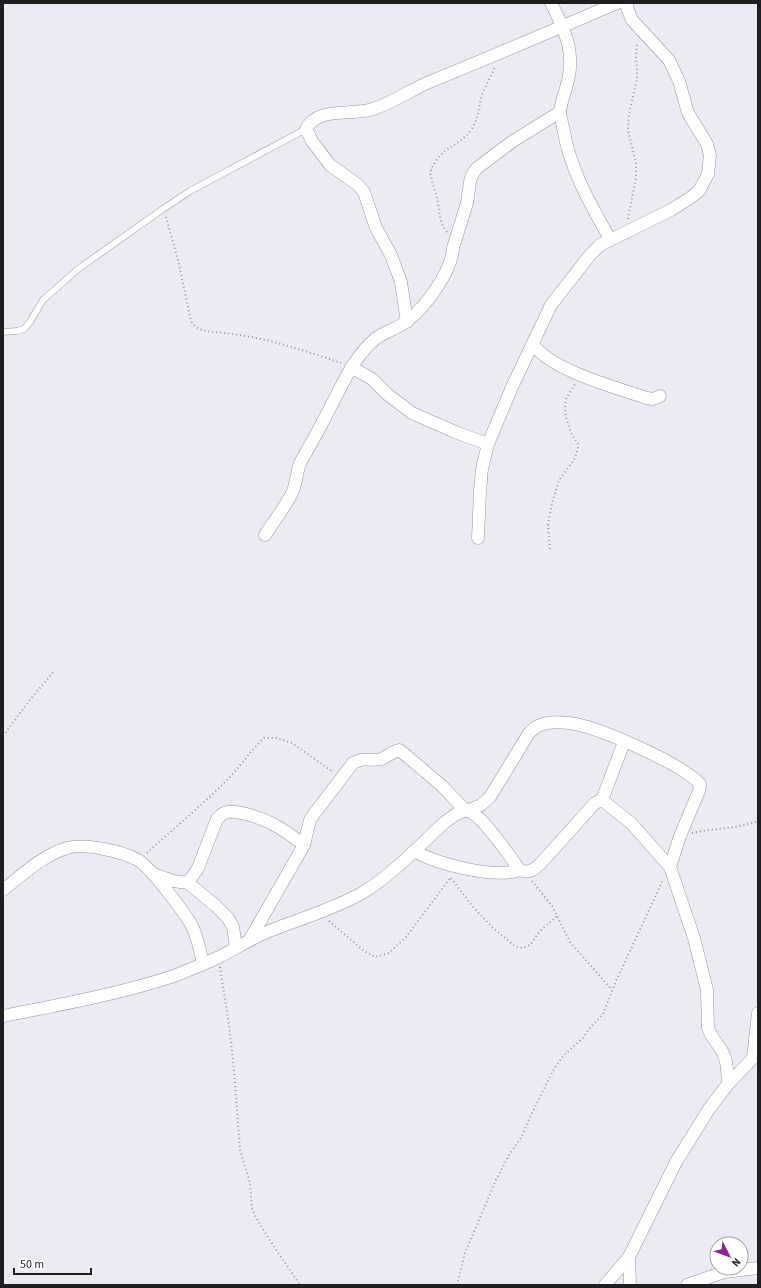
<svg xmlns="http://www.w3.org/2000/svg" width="761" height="1288" font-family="'Source Sans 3',sans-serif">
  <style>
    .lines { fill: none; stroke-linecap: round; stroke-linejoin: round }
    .service-casing { stroke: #95929c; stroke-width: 7 }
    .minor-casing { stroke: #95929c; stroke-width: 13 }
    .path { stroke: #949198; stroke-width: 2; stroke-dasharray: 1 3; stroke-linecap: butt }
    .service { stroke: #fff; stroke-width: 6 }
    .minor { stroke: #fff; stroke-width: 12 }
  </style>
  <rect width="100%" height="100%" fill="#edeaf4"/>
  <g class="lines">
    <g class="service-casing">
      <polyline id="service" points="3,332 17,331 24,329 30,322 43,300 78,269 163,209 190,191 306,129"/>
    </g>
    <g class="minor-casing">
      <g id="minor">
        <path d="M551,3C563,26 574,49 569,76C567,88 561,100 560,112C560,116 562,122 563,127C569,167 590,204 610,239"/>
        <path d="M407,322L401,282L391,255L376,228L364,192L358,185L330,165L312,141L306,129C318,106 352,116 373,109C392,103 409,91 427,83C491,57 554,30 617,3"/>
        <path d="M533,344C550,370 617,388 647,398L653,399L660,396"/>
        <polyline points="351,367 372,379 387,394 412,413 455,432 488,444"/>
        <path d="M265,535C274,521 286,506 293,491C296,483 297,472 300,463C311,444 322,424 332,404C344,381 355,356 375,339C385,331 398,329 407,321C425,308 452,271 453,248L467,203L470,182L472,175L477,168L513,141L560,112"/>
        <polyline points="478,538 480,491 482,469 488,444 512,387 551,305 590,255 600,245 671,210 690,198 699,191 708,174 710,155 707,144 688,113 679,81 669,60 632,20 628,10 626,3"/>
        <polyline points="602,800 624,742"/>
        <path d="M414,851C437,864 494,879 520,870"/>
        <polyline points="153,874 173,881 188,883 216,906 228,918 233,927 236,947"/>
        <path d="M188,883L198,868L217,819C219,817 221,815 224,813C236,808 267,820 278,827C287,832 296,839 304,845"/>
        <path d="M3,890C22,875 43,855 67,848C85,843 121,851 138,860C149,866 186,914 192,926C198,938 200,951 203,964"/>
        <path d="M250,939L304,845L310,820L314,814L353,763C366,756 370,762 381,759C387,757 392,752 399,750L408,757L442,786L466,811L481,805L490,797L529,733C532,731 535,727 538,726C546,722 560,722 569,723C595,725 682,764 700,784L699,791L680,836L670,867"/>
        <path d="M3,1016C60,1005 119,994 174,976C189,970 204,964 219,957C235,949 250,939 267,932C299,919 332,910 362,893C391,876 420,845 445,822C451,818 459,810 467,811C482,813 510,858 520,870C529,874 535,869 541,863L595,803L602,800L631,823L670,867L694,938L707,990L708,1028C711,1038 719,1044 723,1053C728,1062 727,1074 728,1084"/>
        <polyline points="753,1058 758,1013"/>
        <polyline points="605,1285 629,1257"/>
        <polyline points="630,1285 629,1257 676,1162 709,1109 728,1084 758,1053"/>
        <polyline points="687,1285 724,1272 758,1268"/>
      </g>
    </g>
    <g class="path">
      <path d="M166,217L178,260L191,321C198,333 210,331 224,333C264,337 303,350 341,363"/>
      <polyline points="628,219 636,178 636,163 628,130 629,114 637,79 637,68 636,59 637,42"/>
      <path d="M447,232C438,221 440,210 437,198C435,190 432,182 430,173C439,146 457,149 471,130C479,118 478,108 482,95C486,85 491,76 495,67"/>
      <polyline points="550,549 548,525 552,503 559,480 574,460 578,449 578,444 571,433 566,417 565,408 566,399 575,384"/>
      <polyline points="3,736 29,701 55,670"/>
      <path d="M692,833C714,828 737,829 758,821"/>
      <path d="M147,853C172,830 199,808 223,784C238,770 249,752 264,738H276L292,743L333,772"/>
      <polyline points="451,878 473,907 492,927 516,947 522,948 530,945 540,931 557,916"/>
      <polyline points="532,881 552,906 570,942 612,990"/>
      <polyline points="329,921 364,951 375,957 389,953 406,937 451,877"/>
      <polyline points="220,967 229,1025 234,1070 240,1150 250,1183 252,1209 255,1216 269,1239 300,1285"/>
      <polyline points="457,1285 465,1253 496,1180 509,1155 521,1138 532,1113 554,1069 564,1055 583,1038 589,1029 603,1014 616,981 663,880"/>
    </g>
    <use href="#service" class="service"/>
    <use href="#minor" class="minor"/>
  </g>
  <rect width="761" height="1288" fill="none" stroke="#1f1e21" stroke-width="8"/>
  <g transform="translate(729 1256) rotate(132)"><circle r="19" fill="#ffffff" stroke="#a5a5a6"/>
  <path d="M0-3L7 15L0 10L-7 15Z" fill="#88258e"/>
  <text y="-6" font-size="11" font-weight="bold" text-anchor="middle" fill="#1f1e21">N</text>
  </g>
  <path d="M14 1268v6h77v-6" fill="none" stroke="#1f1e21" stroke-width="2"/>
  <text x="20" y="1268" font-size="12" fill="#1f1e21" stroke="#ffffff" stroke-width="3" paint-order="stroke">50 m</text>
</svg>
